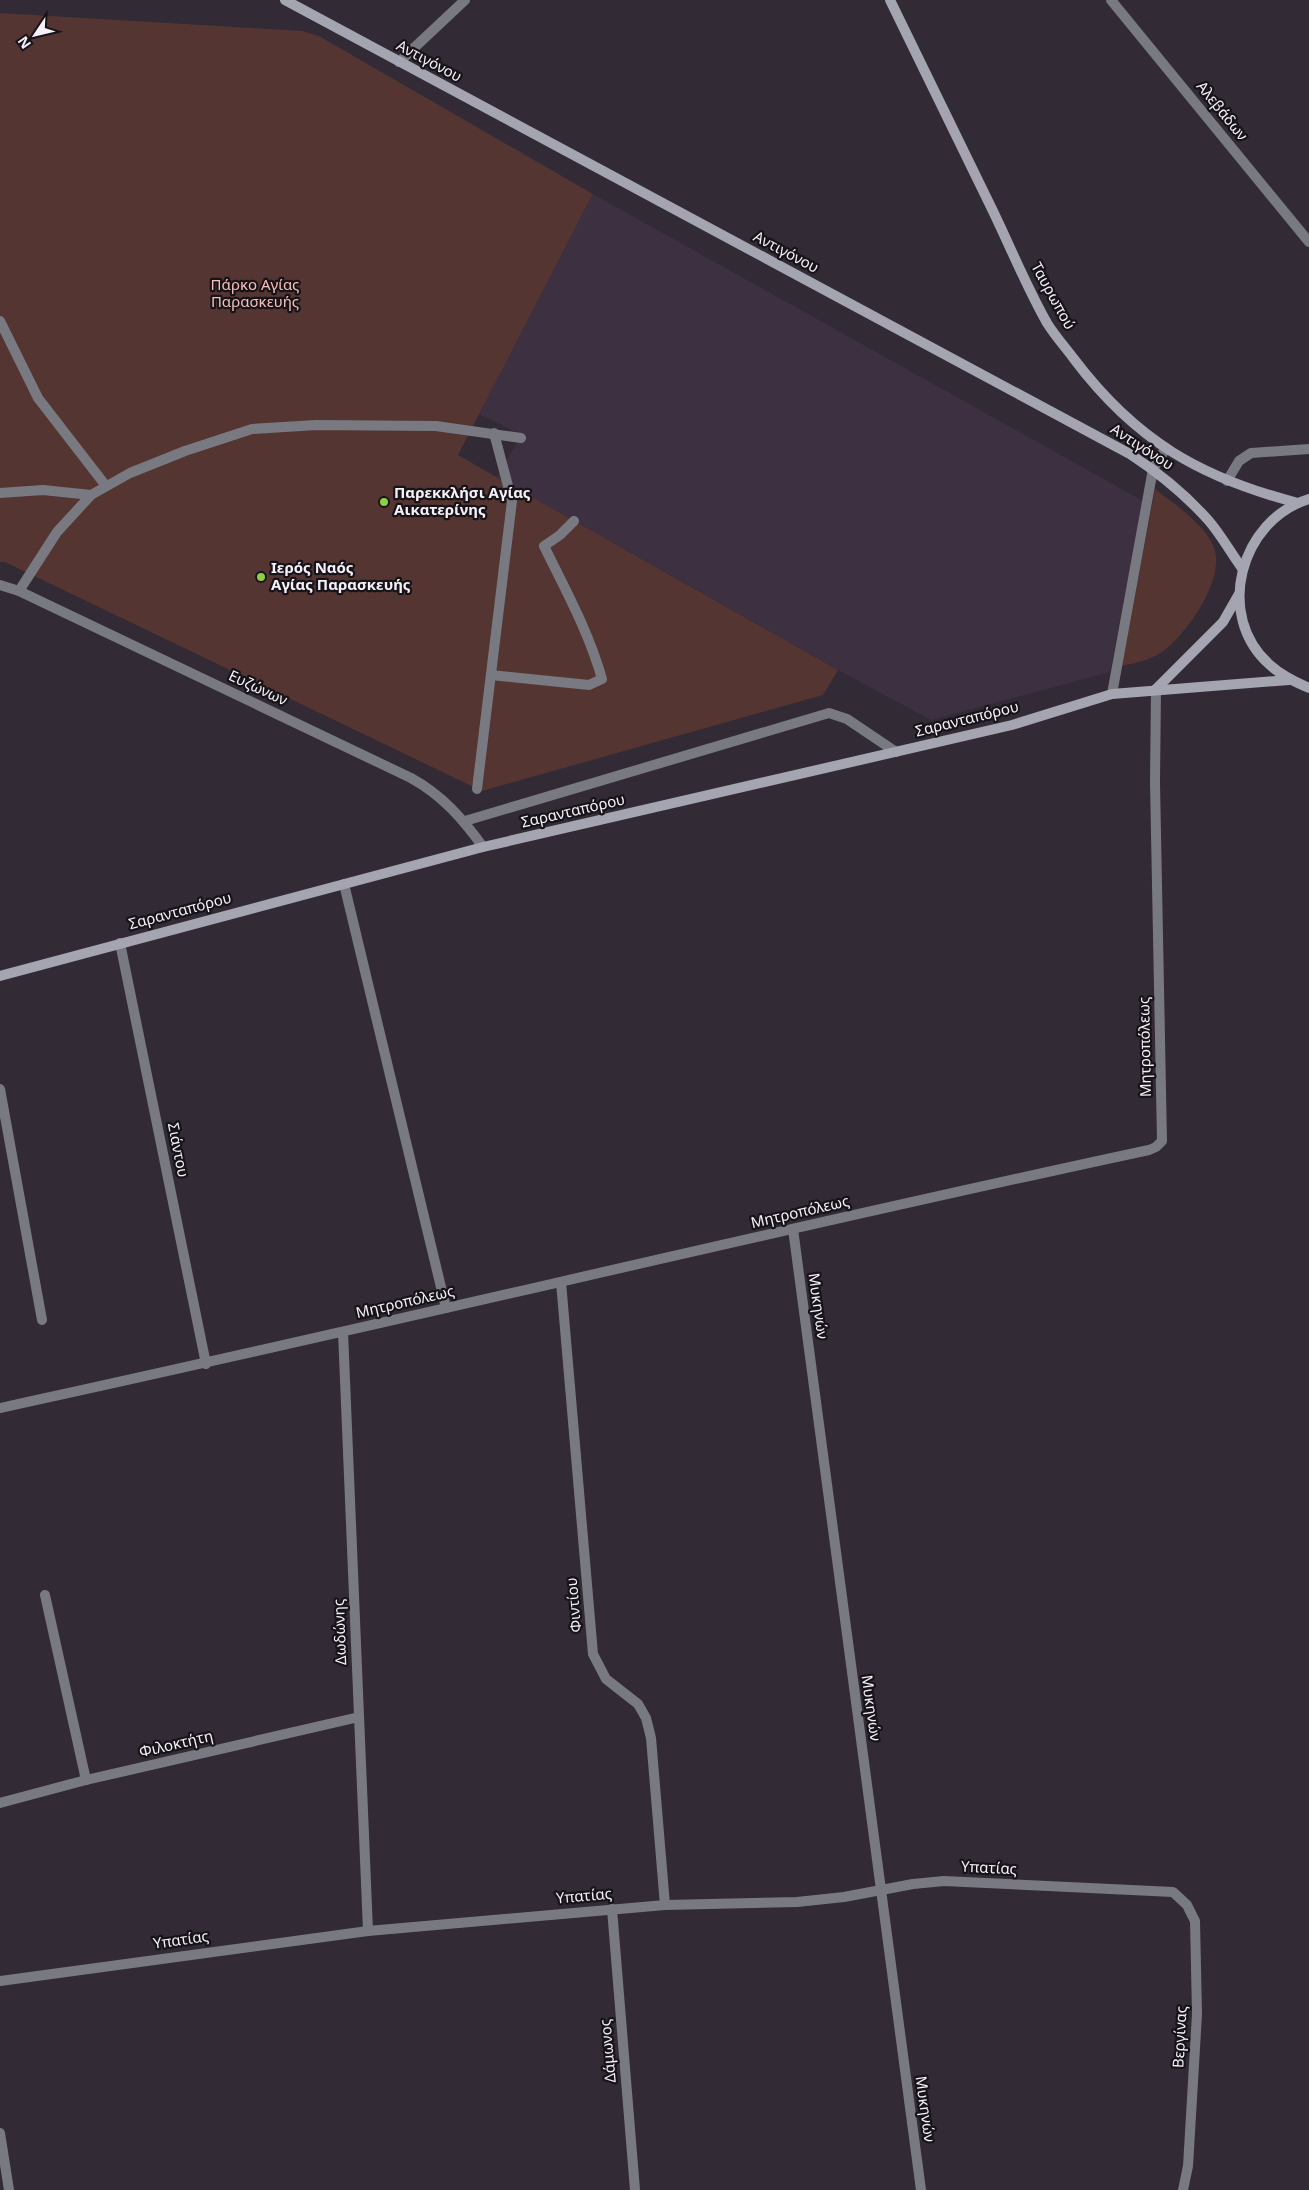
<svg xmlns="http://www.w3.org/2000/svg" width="1309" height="2190" font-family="'Noto Sans',sans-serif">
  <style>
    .built { fill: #3c3041 }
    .green { fill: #543532 }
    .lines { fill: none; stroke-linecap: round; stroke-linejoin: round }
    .lane { stroke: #797a81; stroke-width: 10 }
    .street { stroke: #797a81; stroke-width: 10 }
    .secondary { stroke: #a4a5b0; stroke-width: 10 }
    .poi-dot { fill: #8fcd42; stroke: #171419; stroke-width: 2 }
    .labels { text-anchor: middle; stroke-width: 4.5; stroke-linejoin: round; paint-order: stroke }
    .street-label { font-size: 15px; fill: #f6f0f8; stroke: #171419 }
    .park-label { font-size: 15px; fill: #fabfb9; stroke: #171419 }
    .poi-label { font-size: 15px; font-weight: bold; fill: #f6f0f8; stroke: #171419; text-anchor: start }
  </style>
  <rect width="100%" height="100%" fill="#322a35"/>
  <polygon class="built" points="593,194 1143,501 1110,672 931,720 838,670 497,477 522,435 479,414"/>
  <g class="green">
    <polygon points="0,13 302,31 319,36 593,194 458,455 838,670 823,695 482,791 5,562 0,562"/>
    <path d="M1155,489C1173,503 1209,527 1215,551C1223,583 1186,635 1162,652C1151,660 1135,663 1122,666Z"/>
  </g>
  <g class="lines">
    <g class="lane">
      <polyline points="1227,481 1239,461 1251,453 1309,449"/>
      <polyline points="465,821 829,713 847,719 896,752"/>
    </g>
    <g class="street">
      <polyline points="1111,0 1309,242"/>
      <polyline points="399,62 465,0"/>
      <polyline points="0,321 38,398 106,486"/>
      <polyline points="0,493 43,490 91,495"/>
      <path d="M0,585L19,591L411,778C442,795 463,819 483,847"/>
      <polyline points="19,591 57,532 91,495 130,473 185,451 252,429 316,425 436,426 521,438"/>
      <path d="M491,675L589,685L602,679C589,632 565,589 544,546L560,535L574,521"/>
      <polyline points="1112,694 1153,469 1166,448"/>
      <polyline points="477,789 512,501 494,433"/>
      <polyline points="344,884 446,1308"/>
      <polyline points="120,943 206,1364"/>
      <polyline points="0,1089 42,1320"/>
      <polyline points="793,1229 921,2190"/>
      <polyline points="561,1282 593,1654 606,1679 638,1704 646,1718 651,1738 665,1905"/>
      <polyline points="343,1332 368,1931"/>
      <path d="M0,1408C384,1325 765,1232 1149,1150L1156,1147L1162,1141L1155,782L1156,689"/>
      <polyline points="45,1595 86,1780"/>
      <polyline points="0,1803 86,1780 359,1717"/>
      <polyline points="612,1909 635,2190"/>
      <polyline points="0,1981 368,1931 665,1905 797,1902 844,1897 913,1884 944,1881 1173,1892 1187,1905 1195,1921 1197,2014 1188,2166 1183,2190"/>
      <polyline points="0,2133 9,2190"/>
    </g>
    <g class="secondary">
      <path d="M285,0L1130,454C1159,473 1186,495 1209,521C1221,535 1231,553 1242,568"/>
      <path d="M890,0C923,69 957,138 991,207C1010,246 1026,286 1047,323C1055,336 1066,348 1074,359C1136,441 1201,478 1298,503"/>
      <path d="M1309,499C1240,520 1214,616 1270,665C1282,676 1295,682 1309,688"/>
      <polyline points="1156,689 1223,622 1239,594"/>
      <polyline points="0,976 483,847 1012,725 1112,694 1289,680"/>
    </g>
  </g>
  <g class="poi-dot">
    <circle cx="384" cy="502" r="5"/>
    <circle cx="261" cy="577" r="5"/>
  </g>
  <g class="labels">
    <g class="street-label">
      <text transform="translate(429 61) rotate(28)" y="5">Αντιγόνου</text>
      <text transform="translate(1222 111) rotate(51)" y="5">Αλεβάδων</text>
      <text transform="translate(786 252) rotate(28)" y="5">Αντιγόνου</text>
      <text transform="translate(1053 296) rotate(61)" y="5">Ταυρωπού</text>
      <text transform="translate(1142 447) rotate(33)" y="5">Αντιγόνου</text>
      <text transform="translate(258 688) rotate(25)" y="5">Ευζώνων</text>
      <text transform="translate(967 719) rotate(-14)" y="5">Σαρανταπόρου</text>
      <text transform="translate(573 811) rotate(-13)" y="5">Σαρανταπόρου</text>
      <text transform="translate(180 911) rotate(-15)" y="5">Σαρανταπόρου</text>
      <text transform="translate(1145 1047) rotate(-91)" y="5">Μητροπόλεως</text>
      <text transform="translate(178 1150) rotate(79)" y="5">Σιάντου</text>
      <text transform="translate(800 1212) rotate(-13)" y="5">Μητροπόλεως</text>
      <text transform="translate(405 1302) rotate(-13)" y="5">Μητροπόλεως</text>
      <text transform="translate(818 1306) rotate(82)" y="5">Μυκηνών</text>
      <text transform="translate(574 1605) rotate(-95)" y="5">Φιντίου</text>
      <text transform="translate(340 1632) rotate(-92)" y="5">Δωδώνης</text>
      <text transform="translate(871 1708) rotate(82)" y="5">Μυκηνών</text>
      <text transform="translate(176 1744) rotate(-13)" y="5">Φιλοκτήτη</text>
      <text transform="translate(989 1868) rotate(3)" y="5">Υπατίας</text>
      <text transform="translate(584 1896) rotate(-5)" y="5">Υπατίας</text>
      <text transform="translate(181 1940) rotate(-8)" y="5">Υπατίας</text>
      <text transform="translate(1180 2037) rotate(-87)" y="5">Βεργίνας</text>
      <text transform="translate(608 2051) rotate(-95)" y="5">Δάμωνος</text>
      <text transform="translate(925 2109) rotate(82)" y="5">Μυκηνών</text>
    </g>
    <g class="park-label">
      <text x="255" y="290">Πάρκο Αγίας<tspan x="255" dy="17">Παρασκευής</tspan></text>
    </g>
    <g class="poi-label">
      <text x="394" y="498">Παρεκκλήσι Αγίας<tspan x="394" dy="17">Αικατερίνης</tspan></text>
      <text x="271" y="573">Ιερός Ναός<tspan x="271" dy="17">Αγίας Παρασκευής</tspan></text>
    </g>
  </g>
  <g transform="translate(35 35) rotate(235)" stroke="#171419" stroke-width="4" paint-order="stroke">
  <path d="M0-4L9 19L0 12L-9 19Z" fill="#f6f0f8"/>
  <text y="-8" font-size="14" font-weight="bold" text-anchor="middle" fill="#f6f0f8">N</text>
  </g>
</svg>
